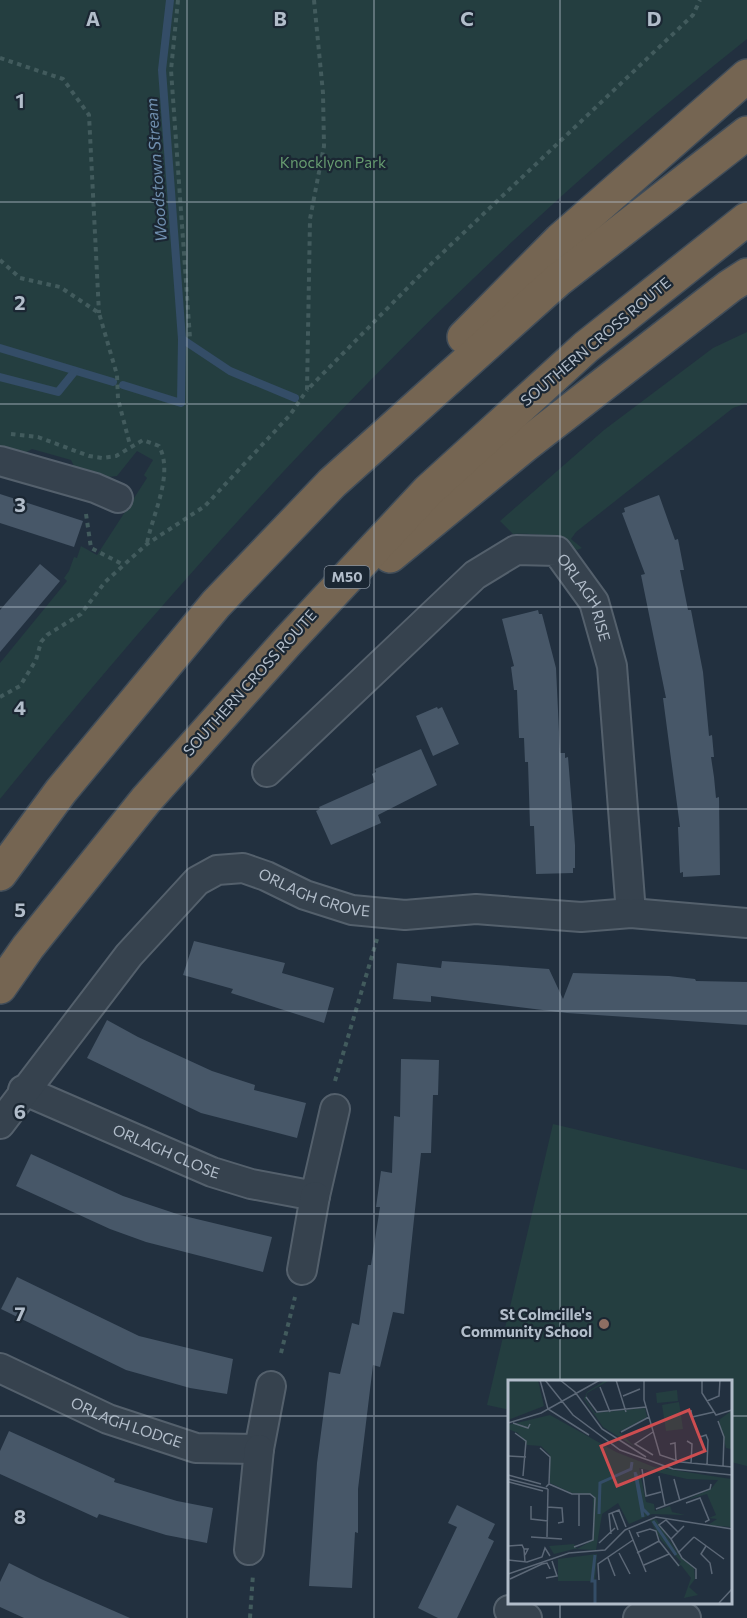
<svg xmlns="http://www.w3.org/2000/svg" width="747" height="1618" font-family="Commissioner,sans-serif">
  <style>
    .green { fill: #243e40 }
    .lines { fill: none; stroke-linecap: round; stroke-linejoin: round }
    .stream { stroke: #344d67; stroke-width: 8 }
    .building { fill: #475768 }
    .street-casing { stroke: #54606c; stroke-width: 32 }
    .highway-casing { stroke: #414d59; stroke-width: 36 }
    .path { stroke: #425b5d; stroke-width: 4; stroke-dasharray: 4.5 4.5; stroke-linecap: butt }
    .street { stroke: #36424e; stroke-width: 28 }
    .highway { stroke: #756552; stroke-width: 33 }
    .grid { fill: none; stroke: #b2bdca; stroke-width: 1.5; stroke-opacity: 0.55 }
    .education-dot { fill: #8d6e63; stroke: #1b2733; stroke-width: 2 }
    .labels { text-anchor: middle; stroke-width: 4.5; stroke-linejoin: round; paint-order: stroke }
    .shield { fill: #1b2733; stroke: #85909d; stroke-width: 1.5 }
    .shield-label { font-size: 14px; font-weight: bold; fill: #b2bdca }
    .park-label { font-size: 15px; fill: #679c70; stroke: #1b2733 }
    .street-label { font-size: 15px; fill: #b2bdca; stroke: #1b2733 }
    .poi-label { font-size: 15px; font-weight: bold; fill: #b2bdca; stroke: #1b2733; text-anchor: end }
    .water-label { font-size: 16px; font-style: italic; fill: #708faf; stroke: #1b2733 }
    .inset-river { fill: none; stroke: #344d67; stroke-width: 3 }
    .inset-road { fill: none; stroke: #5c6877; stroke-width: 1.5 }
    .view { fill: #cd4d50; fill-opacity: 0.15; stroke: #cd4d50; stroke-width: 3 }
    .inset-edge { fill: none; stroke: #b2bdca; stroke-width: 3 }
    .grid-label { font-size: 20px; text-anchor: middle; font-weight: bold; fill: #b2bdca; stroke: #1b2733; stroke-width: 4.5; stroke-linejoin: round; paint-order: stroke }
  </style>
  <rect width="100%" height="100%" fill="#22303f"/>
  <g class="green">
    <path d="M0,0H747V39C468,260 224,523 0,799V663L67,581L64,578L69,571L74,557L77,558L81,546L97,555L147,478L144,475L153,460L137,451L117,476L99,478L77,472L71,460L32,449L20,456L0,450Z"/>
    <path d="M747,332V403L733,408L576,532L571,539L582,548L577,550C558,535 537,533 513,534L500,521L604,430L713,348Z"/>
    <polygon points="553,1124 747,1170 747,1466 731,1462 730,1381 510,1381 510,1410 487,1405"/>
  </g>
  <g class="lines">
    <g class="stream">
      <polyline points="170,0 162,70 182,339 230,371 295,398"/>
      <polyline points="0,348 113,382"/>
      <polyline points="0,377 58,392 75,371"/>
      <polyline points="123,385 181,403 182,339"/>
    </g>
  </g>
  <g class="building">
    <polygon points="0,494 83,521 74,547 0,523"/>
    <polygon points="659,495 675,540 678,539 684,570 680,570 688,610 691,610 703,672 709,736 712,735 714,757 711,757 714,777 716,798 719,797 720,875 683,877 683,872 680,873 678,827 680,827 663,698 666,698 641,575 645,574 622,513 625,512 624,508"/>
    <polygon points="40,564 60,581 0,652 0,610"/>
    <polygon points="538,610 539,614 542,614 556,668 560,753 565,753 565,758 568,757 575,845 575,868 573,868 573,873 536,874 534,826 530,826 528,762 525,762 524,738 519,738 517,690 514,690 511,667 514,666 502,619"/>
    <polygon points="437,707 438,709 442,707 459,744 433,756 416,716"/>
    <polygon points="421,749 437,785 378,815 381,823 331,845 316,811 320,809 319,807 375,782 372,774 376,772 375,769"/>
    <polygon points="194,941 285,963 282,973 334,988 324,1023 231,993 233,989 183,975"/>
    <polygon points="442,961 549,969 563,999 573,973 669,976 695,979 696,981 747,982 747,1025 567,1013 431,996 431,1002 393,999 397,963 441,968"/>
    <polygon points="107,1020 138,1037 212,1071 255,1085 254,1090 306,1103 297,1138 201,1113 87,1058"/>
    <polygon points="401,1059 439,1060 438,1095 433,1095 431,1153 421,1153 404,1314 393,1312 380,1367 373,1365 358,1489 358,1533 355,1532 352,1588 309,1586 317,1463 329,1372 340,1374 352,1323 359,1325 368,1265 371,1265 380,1207 376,1207 381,1171 392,1173 394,1116 400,1117"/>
    <polygon points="31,1154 123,1196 180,1215 272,1237 263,1272 146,1242 110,1229 16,1186"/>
    <polygon points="17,1277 139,1336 233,1359 227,1394 190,1388 126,1370 1,1309"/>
    <polygon points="9,1431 115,1479 114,1482 177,1501 213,1508 207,1543 166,1535 99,1514 97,1518 0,1474 0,1451"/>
    <polygon points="457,1505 495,1524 488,1538 494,1541 457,1618 438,1618 418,1608 457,1527 448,1523"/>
    <polygon points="9,1563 41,1579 130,1618 24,1618 0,1607 0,1582"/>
  </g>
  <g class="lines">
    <g class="street-casing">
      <g id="street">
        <polyline points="0,461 95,488 118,498"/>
        <path id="s1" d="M267,772L475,575L516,550L557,551L594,602L612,666L631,913"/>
        <path id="s2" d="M23,1090L212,1172L251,1184L315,1196L335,1109"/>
        <path id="s3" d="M0,1124L129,955L197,881L217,870L243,868L266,876L305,895L352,910L405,915L476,909L581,917L631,913L747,923"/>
        <polyline points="302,1270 315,1196"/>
        <path id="s4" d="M0,1368L108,1419L196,1448L259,1449L271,1386"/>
        <polyline points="249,1550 259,1449"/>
        <polyline points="509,1610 527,1618"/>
        <polyline points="638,1618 655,1606 686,1618"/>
      </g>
    </g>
    <g class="highway-casing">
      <g id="highway">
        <polyline points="464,337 560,240 747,76"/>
        <polyline points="390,556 524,446 730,286 747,275"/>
        <polyline points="0,874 61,791 216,604 332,483 558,280 747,133"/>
        <polyline points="0,987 28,947 146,800 288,641 428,491 586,347 747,219"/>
      </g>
    </g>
    <g class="path">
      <polyline points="178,0 171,70 190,338"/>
      <polyline points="314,0 323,93 324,146 310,219 307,390 435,260 693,15 700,0"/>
      <polyline points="0,58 63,79 89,115 99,313"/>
      <polyline points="0,260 20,278 60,287 99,313 117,375 118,399 130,445"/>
      <path d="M11,434L38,437L89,456L102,458L116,456L143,440L159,446C174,474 153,513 147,543"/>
      <polyline points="86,514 91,548 124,565"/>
      <polyline points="0,697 20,686 36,660 41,642 47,635 81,614 105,582 147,544 205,506 290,415 307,390"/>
      <polyline points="335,1081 377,939"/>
      <polyline points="281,1353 295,1297"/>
      <polyline points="250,1618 253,1574"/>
    </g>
    <use href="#street" class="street"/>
    <use href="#highway" class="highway"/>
  </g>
  <path class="grid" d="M187,0V1618M374,0V1618M560,0V1381M0,202H747M0,404H747M0,607H747M0,809H747M0,1011H747M0,1214H747M0,1416H510M730,1416H747M560,1602V1618"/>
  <circle class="education-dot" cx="604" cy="1324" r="6"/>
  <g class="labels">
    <rect class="shield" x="324.5" y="566" width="45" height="22" rx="4.5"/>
    <g class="shield-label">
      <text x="347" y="582">M50</text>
    </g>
    <g class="park-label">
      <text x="333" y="168">Knocklyon Park</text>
    </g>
    <g class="street-label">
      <text transform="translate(596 342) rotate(-40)" y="5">SOUTHERN CROSS ROUTE</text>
      <text dy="5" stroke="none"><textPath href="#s1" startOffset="430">ORLAGH RISE</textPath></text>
      <text transform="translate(250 683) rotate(-48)" y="5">SOUTHERN CROSS ROUTE</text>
      <text dy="5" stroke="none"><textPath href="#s3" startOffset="438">ORLAGH GROVE</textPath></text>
      <text dy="5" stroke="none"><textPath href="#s2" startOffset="156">ORLAGH CLOSE</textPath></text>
      <text dy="5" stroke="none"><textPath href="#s4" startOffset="138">ORLAGH LODGE</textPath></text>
    </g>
    <g class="poi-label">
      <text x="592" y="1320">St Colmcille's<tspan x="592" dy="17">Community School</tspan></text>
    </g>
    <g class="water-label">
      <text transform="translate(156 170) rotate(-94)" y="6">Woodstown Stream</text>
    </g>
  </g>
  <g transform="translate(508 1380)">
    <rect width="224" height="224" fill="#22303f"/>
    <path d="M30,0L36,26L0,40V2ZM98,0H102L79,13L78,20L87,33L137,28L139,37L111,52L127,67L95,47L76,19L79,12ZM169,10L170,21L149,23L148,13ZM171,22L175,49L158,51L154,25ZM223,31V69L218,68L211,40ZM42,35L108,72L146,87L223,99V147L200,145L209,139L201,138L208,135L199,114L178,120L203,109L210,100L179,99L131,88L138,122L146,124L147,131L162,126L164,132L177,135L144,134L121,144L110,123L94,134L88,170L66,169L46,174L41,166L66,164L69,169L85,160V115L64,113L42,103V75L33,66L19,65L10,53L0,49V45ZM148,139L173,178L186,188L187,199L181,207L190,215L176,218L183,198L173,185L168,187L173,182L153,160L142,140ZM89,174L87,201H50V179Z" fill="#243e40"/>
    <path class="inset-river" d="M127,92L135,137M128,94L135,129L141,135M91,134L92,103L123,89L124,82M145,141L168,175M87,175L84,201H87V223"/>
    <path class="inset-road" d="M32,0L40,29L81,55M37,0L65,35L112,70L165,89L224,95M52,0L67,12L94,49L138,77M108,0L118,32M136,0V20L152,75L173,82L224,87M194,0V13L208,35L224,30M92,7L102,32M115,16L132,9M78,17L89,32L138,27M199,21L211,16L212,0M183,30L184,37L206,32M210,41L216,57L215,86M0,43L33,33L92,0M5,43L20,48L22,44M113,52L141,37M145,52L127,64L145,75M7,53L18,61L15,96M192,57L198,55L200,60L199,85M179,61L184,64L183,84M162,64L167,63L168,81M32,68L42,77L41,104M0,76L18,77M134,89L138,116L153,112M0,95L33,104M151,96L157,126M0,99L40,109M166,99L172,121M1,102L35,111M38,107L41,104L64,114H82L87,118L85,160L66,167M178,123L192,118L201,140L197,142M23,126V139L40,141M39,127L54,128L55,142L50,143M148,129L202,109L203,104M104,133L110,150M71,146V114M121,150L138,192M103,154L101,134L111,130L118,147M23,157L54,159M39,157L40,109M131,157L129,153L142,149L148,151L151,161M186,157L216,179M163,159L174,178L188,189V199M163,159L151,145L158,140L170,152M163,159L176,146M91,163L107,148M0,166L14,165L16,169M198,166L193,174L202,183L204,194M111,173L122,194M129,173L151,161L171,186M170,173L186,157M100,178L107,196M0,180L19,182L34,177L37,168L42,176M17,182L16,169H20L17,175M136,185L161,174M0,194L61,173L97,170L117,150L148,137L224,149M38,198L49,196L44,181M2,199L34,184L39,183L42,189M91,200L90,184L125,160M211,223L224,209"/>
    <path class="view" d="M181,30L197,71L109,106L93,66Z"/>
    <rect width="224" height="224" class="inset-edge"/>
  </g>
  <g class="grid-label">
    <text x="93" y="26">A</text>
    <text x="280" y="26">B</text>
    <text x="467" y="26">C</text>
    <text x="654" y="26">D</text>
    <text x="20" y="108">1</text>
    <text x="20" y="310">2</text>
    <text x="20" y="512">3</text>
    <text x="20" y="715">4</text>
    <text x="20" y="917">5</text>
    <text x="20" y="1119">6</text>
    <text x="20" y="1321">7</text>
    <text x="20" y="1524">8</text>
  </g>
</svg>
